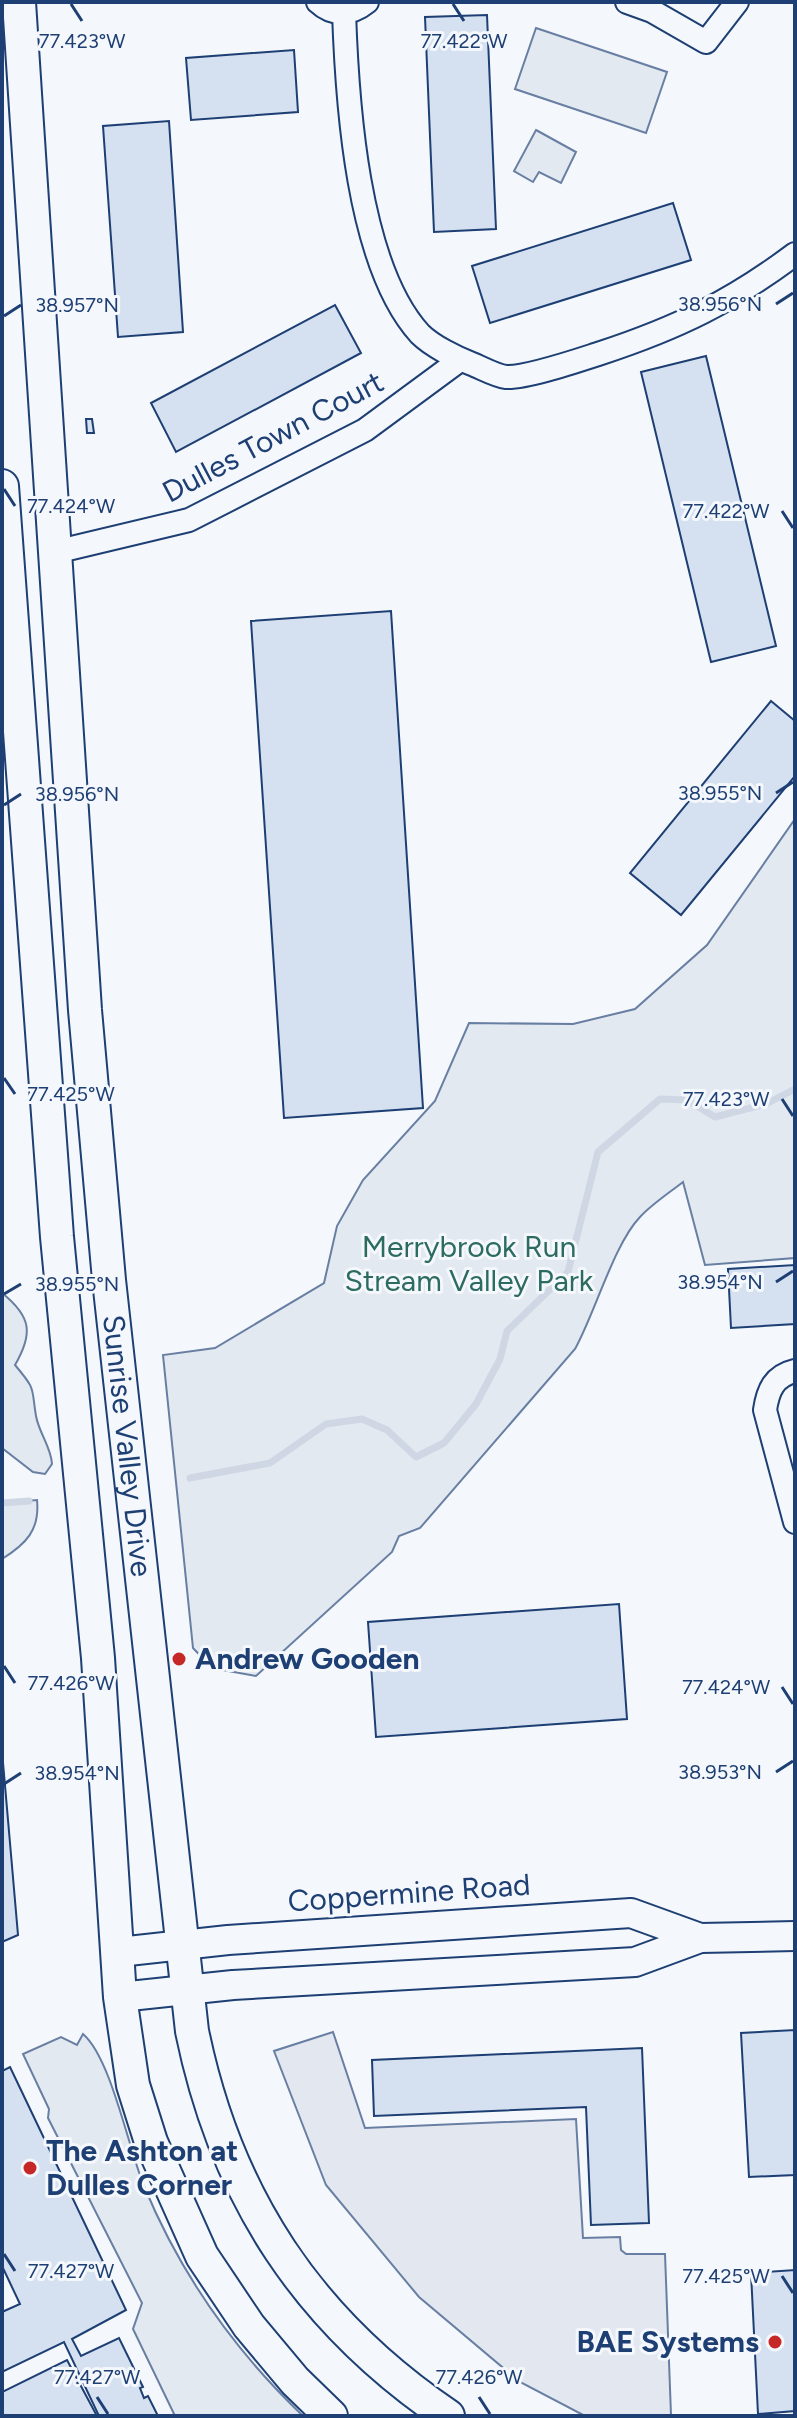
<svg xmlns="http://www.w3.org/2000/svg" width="797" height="2418" font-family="Figtree,sans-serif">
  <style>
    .green { fill: #e3e9f0; stroke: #687fa3; stroke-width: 2 }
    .parking { fill: #e3e8f0; stroke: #687fa3; stroke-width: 2 }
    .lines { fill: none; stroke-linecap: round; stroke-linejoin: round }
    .stream { stroke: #cfd7e4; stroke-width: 7 }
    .building { fill: #d5e0f0; stroke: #1d3f73; stroke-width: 2 }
    .minor-casing { stroke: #1d3f73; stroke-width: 26 }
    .tertiary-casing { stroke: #1d3f73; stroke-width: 32 }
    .secondary-casing { stroke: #1d3f73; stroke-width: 36 }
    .minor { stroke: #f4f7fb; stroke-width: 22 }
    .tertiary { stroke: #f4f7fb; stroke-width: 28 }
    .secondary { stroke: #f4f7fb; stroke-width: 32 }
    .ticks { fill: none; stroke: #1d3f73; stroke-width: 3 }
    .poi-dot { fill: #c62828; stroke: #f4f7fb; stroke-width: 3 }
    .labels { text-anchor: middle; stroke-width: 6; stroke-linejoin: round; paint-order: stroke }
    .street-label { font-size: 30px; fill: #1d3f73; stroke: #f4f7fb }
    .park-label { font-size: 30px; fill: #2c6c60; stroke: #f4f7fb }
    .poi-label { font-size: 30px; font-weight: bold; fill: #1d3f73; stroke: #f4f7fb; text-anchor: start }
    .ticks-label { font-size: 20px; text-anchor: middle; fill: #1d3f73; stroke: #f4f7fb; stroke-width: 6; stroke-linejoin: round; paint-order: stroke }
  </style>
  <rect width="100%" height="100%" fill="#f4f7fb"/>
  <g class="green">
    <polygon points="536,28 667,72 646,133 515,89"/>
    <polygon points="536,130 576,152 561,183 539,172 533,182 514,171"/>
    <path d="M795,819V1258L705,1265L683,1182C669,1193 652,1204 640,1217C614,1244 595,1313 575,1349L420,1528L399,1536L392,1552L256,1676L212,1668L193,1648L163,1355L215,1348L324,1283L337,1226L363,1180L435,1101L469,1023L573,1024L635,1009L707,945Z"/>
    <path d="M2,1293C32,1317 33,1334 15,1365C37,1391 31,1387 36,1416C39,1433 51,1447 52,1464L45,1474L33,1472L2,1448Z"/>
    <path d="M37,1500C40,1530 26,1544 2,1559V1503Z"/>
    <path d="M83,2034C111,2058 128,2147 144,2186C180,2273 235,2351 303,2416H175L133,2329L142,2303L48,2118L49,2109L23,2054L61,2037L77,2045Z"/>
  </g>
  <polygon class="parking" points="333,2032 365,2128 576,2119 583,2238 620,2237 621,2250 626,2254 665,2254 671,2415 585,2416 520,2382 419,2297 326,2185 274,2051"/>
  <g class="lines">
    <g class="stream">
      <polyline points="190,1478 270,1463 326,1424 362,1419 387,1430 416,1457 444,1443 476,1404 500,1359 507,1331 568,1272 598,1152 660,1099 687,1100 715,1117 766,1104 795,1089"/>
      <polyline points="2,1503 29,1501"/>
    </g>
  </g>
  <g class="building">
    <polygon points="487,15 496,229 434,232 425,17"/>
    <polygon points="294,50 298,112 191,120 186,58"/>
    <polygon points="169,121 183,332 118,337 103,126"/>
    <polygon points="673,203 691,260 490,323 472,266"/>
    <polygon points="335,305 361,353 176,452 151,403"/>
    <polygon points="706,356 776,646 711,662 641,372"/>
    <polygon points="86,419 92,419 94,433 87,433"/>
    <polygon points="391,611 423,1108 284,1118 251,621"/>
    <polygon points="771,701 795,721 795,776 681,915 630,873"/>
    <polygon points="795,1265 795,1324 731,1328 728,1269"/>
    <polygon points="619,1604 627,1719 376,1737 368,1622"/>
    <polygon points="2,1751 18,1935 2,1942"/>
    <polygon points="795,2030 795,2175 749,2177 741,2033"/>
    <polygon points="642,2048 649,2223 591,2225 586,2107 374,2116 372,2060"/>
    <polygon points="10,2067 126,2310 72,2339 81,2356 119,2338 143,2387 140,2388 144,2398 148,2396 158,2416 99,2416 64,2342 2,2372 2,2312 20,2304 2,2266 2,2071"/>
    <polygon points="795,2270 795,2411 758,2414 751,2273"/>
    <polygon points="67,2360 97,2416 2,2416 2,2392"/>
  </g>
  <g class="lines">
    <g class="minor-casing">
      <g id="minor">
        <path d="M318,2C333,16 351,15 367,2"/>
        <polyline points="627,2 652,11 706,42 737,2"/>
        <path d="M344,12C347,101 357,265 420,334C432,346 456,358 472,364C482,368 496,376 506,377C527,378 579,360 601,353C677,328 731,302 795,254"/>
        <polyline points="55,552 189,520 365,430 460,360"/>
        <path d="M795,1371C774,1376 768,1390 765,1410L795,1522"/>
      </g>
    </g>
    <g class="tertiary-casing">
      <g id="tertiary">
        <polyline points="119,1952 228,1940 631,1913 700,1938"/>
        <polyline points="120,1997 233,1985 635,1962 700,1938 795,1936"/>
      </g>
    </g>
    <g class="secondary-casing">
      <g id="secondary">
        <path id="s1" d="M19,2L85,1010L109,1280L192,2031C226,2197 308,2321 448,2416"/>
        <polyline points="2,486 57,1237 98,1658 120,1997 133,2085 151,2142 202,2256 249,2326 295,2381 331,2416"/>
      </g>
    </g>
    <use href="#minor" class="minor"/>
    <use href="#tertiary" class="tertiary"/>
    <use href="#secondary" class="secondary"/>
  </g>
  <path class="ticks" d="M71,4L82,21M453,4L464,21M776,304L793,293M4,316L21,305M4,489L15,506M782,511L793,528M776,793L793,782M4,805L21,794M4,1078L15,1094M782,1099L793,1116M776,1282L793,1271M4,1294L21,1284M4,1666L15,1683M782,1687L793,1704M776,1772L793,1761M4,1784L21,1773M4,2254L15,2271M782,2276L793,2293M97,2397L108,2414M479,2397L490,2414"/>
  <g class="poi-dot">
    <circle cx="179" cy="1659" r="8"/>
    <circle cx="30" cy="2168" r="8"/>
    <circle cx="775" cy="2342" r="8"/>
  </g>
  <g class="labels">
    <g class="street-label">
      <text transform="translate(273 437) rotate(-28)" y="10">Dulles Town Court</text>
      <text dy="10" stroke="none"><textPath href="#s1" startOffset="1448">Sunrise Valley Drive</textPath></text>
      <text transform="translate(409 1893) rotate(-4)" y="10">Coppermine Road</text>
    </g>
    <g class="park-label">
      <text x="469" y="1257">Merrybrook Run<tspan x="469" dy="34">Stream Valley Park</tspan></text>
    </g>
    <g class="poi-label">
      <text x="195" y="1669">Andrew Gooden</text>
      <text x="46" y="2161">The Ashton at<tspan x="46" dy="34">Dulles Corner</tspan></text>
      <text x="759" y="2352" text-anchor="end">BAE Systems</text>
    </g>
  </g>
  <g class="ticks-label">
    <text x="82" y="48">77.423°W</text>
    <text x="464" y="48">77.422°W</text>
    <text x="720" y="311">38.956°N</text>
    <text x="77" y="312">38.957°N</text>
    <text x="71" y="513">77.424°W</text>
    <text x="726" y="518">77.422°W</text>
    <text x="720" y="800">38.955°N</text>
    <text x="77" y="801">38.956°N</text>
    <text x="71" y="1101">77.425°W</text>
    <text x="726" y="1106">77.423°W</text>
    <text x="720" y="1289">38.954°N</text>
    <text x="77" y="1291">38.955°N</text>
    <text x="71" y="1690">77.426°W</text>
    <text x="726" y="1694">77.424°W</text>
    <text x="720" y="1779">38.953°N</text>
    <text x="77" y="1780">38.954°N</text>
    <text x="71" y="2278">77.427°W</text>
    <text x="726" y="2283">77.425°W</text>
    <text x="97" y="2384">77.427°W</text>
    <text x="479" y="2384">77.426°W</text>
  </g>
  <rect width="797" height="2418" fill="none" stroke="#1d3f73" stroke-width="8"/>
</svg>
